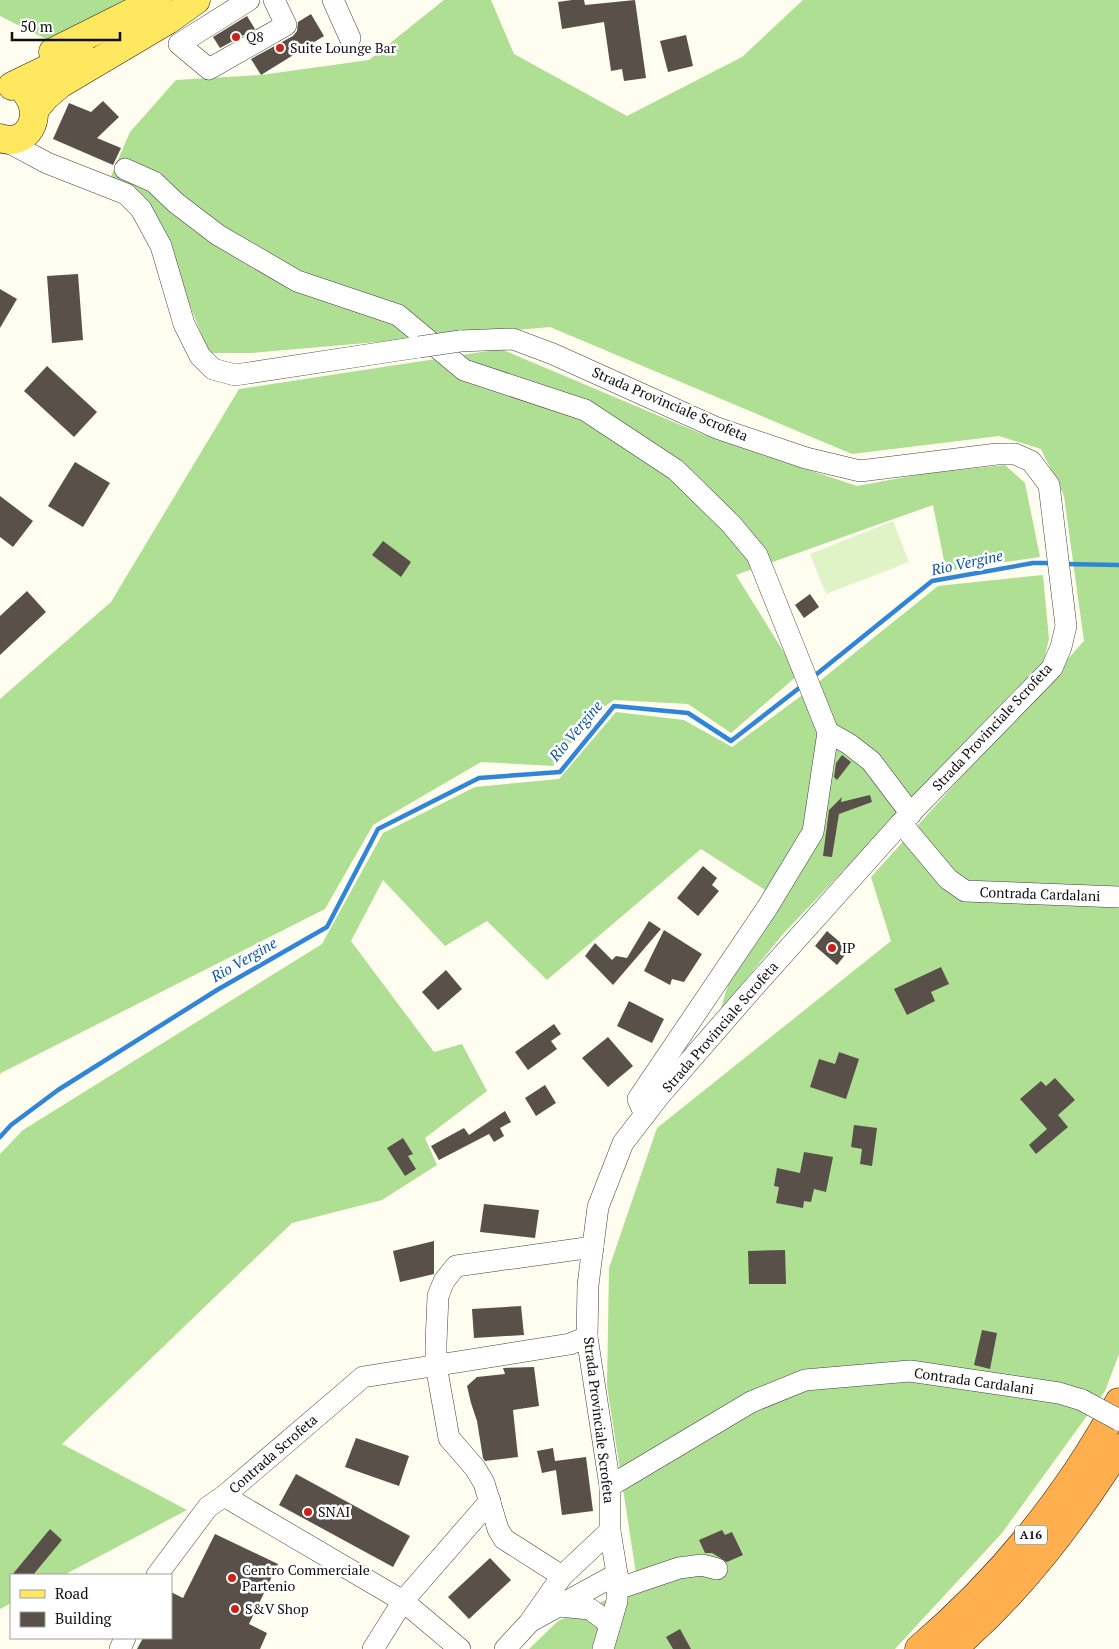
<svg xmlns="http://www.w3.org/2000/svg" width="1119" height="1649" font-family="'PT Serif',serif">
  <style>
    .forest { fill: #aedf93 }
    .pitch { fill: #e0f3c7 }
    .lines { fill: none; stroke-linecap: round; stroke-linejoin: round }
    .stream { stroke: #3085d8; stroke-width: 4.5 }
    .building { fill: #585049 }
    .minor-casing { stroke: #414141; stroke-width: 22 }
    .major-casing { stroke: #1f1f1f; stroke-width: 29 }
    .highway-casing { stroke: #1f1f1f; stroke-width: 29 }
    .minor { stroke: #fff; stroke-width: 21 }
    .major { stroke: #ffe75f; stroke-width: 28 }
    .highway { stroke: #ffaf4d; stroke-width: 28 }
    .minor-bridge-casing { stroke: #414141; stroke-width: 22; stroke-linecap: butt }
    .minor-bridge { stroke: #fff; stroke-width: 21 }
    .poi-dot { fill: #ca221a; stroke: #fff; stroke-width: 2 }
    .labels { text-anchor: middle; stroke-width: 5; stroke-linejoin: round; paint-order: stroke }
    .shield { fill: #fff; stroke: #565656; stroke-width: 1 }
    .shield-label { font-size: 12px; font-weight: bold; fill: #0e0e0e }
    .poi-label { font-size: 14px; fill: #0e0e0e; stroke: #fff; text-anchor: start }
    .street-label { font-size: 14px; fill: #0e0e0e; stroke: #fff }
    .water-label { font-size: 15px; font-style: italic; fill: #0c57ab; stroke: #fff }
  </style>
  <rect width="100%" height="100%" fill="#fffdef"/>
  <g class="forest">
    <polygon points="0,0 134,0 52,42 0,16"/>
    <polygon points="444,0 491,0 514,54 627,116 742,57 803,0 1119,0 1119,1354 1105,1391 1002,1533 895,1649 529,1649 558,1621 638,1586 607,1386 609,1268 657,1128 891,941 871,877 1084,641 1064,496 1041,449 999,436 852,454 550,327 252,353 209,353 155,219 111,176 130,132 176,80 261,75 369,60"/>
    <polygon points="501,349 702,434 857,486 922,474 1005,465 1025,483 1040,557 946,571 933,505 736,575 798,675 731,733 688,704 614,700 591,716 553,766 481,762 373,825 325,909 1,1073 0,1075 0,699 111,602 239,389"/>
    <polygon points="1043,575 1049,639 1044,660 783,934 720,1011 728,985 770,893 701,849 547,980 487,921 445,946 383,880 351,941 434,1052 462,1044 487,1091 425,1138 437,1165 382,1200 292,1223 62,1444 187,1510 64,1575 11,1575 11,1603 0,1609 0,1154 23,1130 322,944 383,833 475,787 559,779 616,712 684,720 732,747 801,696 938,586"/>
  </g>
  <polygon class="pitch" points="893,521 909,562 826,594 810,554"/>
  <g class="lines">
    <g class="stream">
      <polyline points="1065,564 1119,565"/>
      <polyline points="813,677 932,581 1033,563 1053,563"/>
      <polyline points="0,1137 11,1125 58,1090 217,990 327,927 378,829 479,778 560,772 614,706 688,713 731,741 803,685"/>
    </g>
  </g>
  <g class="building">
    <polygon points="572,0 584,0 585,5 635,0 646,78 624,81 622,69 611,71 604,22 562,29 558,2"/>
    <polygon points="311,14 324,36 261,75 251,59 293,36 297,31 298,22"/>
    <polygon points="247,16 255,29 220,48 213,37"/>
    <polygon points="686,35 693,66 668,72 660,41"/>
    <polygon points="103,101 119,117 97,138 121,148 113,165 53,139 69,103 91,112"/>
    <polygon points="78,274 83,340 52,343 47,276"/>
    <polygon points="0,289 17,299 0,328"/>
    <polygon points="47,366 97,412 74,437 24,391"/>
    <polygon points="75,462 110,483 83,527 48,506"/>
    <polygon points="0,496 33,521 13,547 0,537"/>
    <polygon points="383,541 411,562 401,577 372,555"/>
    <polygon points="27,591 46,612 0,655 0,616"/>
    <polygon points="810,594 819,607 804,618 795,605"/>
    <polygon points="842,755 851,762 837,780 834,777 836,763"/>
    <polygon points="870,795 872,802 839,814 832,857 823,856 829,810 842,797 841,802"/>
    <polygon points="703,866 717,878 712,885 719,891 698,916 677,898"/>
    <polygon points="649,921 661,929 613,985 585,956 595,943 612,960 616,956 627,958"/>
    <polygon points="664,930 702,954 684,982 672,979 670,985 644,971"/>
    <polygon points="827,931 849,950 837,965 815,946"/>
    <polygon points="941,967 949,984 931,992 935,1001 907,1015 894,989"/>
    <polygon points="446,970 462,989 438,1010 422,992"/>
    <polygon points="629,1001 664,1019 652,1043 617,1026"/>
    <polygon points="554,1024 561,1034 551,1041 557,1049 528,1070 515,1052"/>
    <polygon points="608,1037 633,1066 608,1087 582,1058"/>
    <polygon points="839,1052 859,1059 846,1099 810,1087 819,1059 835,1064"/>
    <polygon points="1055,1078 1075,1100 1058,1115 1068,1127 1036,1154 1029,1145 1047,1129 1020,1099 1041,1081 1046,1086"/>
    <polygon points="545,1085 556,1103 536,1116 525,1098"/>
    <polygon points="505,1111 511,1122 500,1128 504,1136 494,1142 489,1134 439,1160 431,1146 464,1128 469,1135"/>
    <polygon points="854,1125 877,1128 872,1166 860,1164 862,1149 851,1147"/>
    <polygon points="403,1138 413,1154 408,1156 416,1169 405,1176 387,1148"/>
    <polygon points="804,1152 833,1157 826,1192 814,1189 811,1202 804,1201 803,1208 776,1203 779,1187 774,1186 777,1168 800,1173"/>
    <polygon points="484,1204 539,1210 535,1238 480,1232"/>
    <polygon points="434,1241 434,1274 400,1282 393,1251"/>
    <polygon points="785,1250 786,1284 749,1284 748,1251"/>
    <polygon points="521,1306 524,1335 474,1338 472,1309"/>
    <polygon points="982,1330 997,1333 990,1369 974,1365"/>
    <polygon points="534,1367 539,1406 513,1410 518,1457 485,1461 483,1458 477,1421 471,1403 467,1386 477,1377 505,1374 503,1368"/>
    <polygon points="356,1438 409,1456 399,1486 345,1467"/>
    <polygon points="553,1448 555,1461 586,1457 593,1511 562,1515 556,1470 542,1473 537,1451"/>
    <polygon points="296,1474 410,1536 393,1567 279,1505"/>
    <polygon points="50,1529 62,1540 33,1575 12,1575"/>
    <polygon points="722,1530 725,1535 732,1532 743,1555 727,1562 712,1553 705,1553 699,1540"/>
    <polygon points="215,1534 278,1564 249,1624 267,1633 260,1649 137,1649 143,1638 171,1638 171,1592 183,1598"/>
    <polygon points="490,1558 511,1580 469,1619 448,1597"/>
    <polygon points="680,1629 691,1649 673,1649 666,1637"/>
  </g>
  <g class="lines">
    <g class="minor-casing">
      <g id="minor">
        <polyline points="249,0 179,44 209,69 286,25 274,0"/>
        <polyline points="333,0 350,38"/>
        <polyline points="4,140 47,163 126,194 141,209 161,246 184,324 200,356 213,369 235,375 419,347"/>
        <polyline points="125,169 154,182 176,203 218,235 297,281 398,315 464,370 585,410 676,470 731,524 757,555 828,732 813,832 767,908 638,1099 645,1115"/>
        <polyline points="460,341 513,339 553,354 717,428 806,458 860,471 997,454 1015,454 1031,461 1049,485 1066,626 1061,647 1052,668 901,823 754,987 660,1095 623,1143 598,1207 588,1285 587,1337 610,1486 610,1531 617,1574 617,1601 603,1649"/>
        <polyline points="828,732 849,744 871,761 911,814"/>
        <polyline points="901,823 948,879 965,891 1119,897"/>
        <polyline points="610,1486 751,1402 805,1380 910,1371 1059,1393 1082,1400"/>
        <polyline points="157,1575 208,1507 224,1496"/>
        <polyline points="562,1576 504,1539 498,1529 484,1483 475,1468 449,1438 436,1365 436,1343 438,1296 444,1281 456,1266 593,1247"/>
        <polyline points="617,1589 679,1568 702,1565 717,1569"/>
        <polyline points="559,1606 590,1609 610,1624"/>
        <polyline points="533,1620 617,1574"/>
        <polyline points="120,1649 125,1638"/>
        <polyline points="373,1649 403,1601 490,1501"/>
        <polyline points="460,1649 403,1601 224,1496 363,1377 570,1344 587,1337"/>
        <polyline points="505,1649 529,1623 562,1576 610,1531"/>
      </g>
    </g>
    <g class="major-casing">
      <g id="major">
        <polyline points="53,52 157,0"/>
        <polyline points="12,86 80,53"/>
        <polyline points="35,109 46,96 60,84 168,20 196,0"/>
        <path d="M0,138C28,148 44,115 27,94"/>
      </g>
    </g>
    <g class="highway-casing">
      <g id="highway">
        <path d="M919,1649C1002,1578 1067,1498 1119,1402"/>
        <path d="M952,1649C1019,1592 1072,1522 1119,1448"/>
      </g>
    </g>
    <use href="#minor" class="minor"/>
    <use href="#major" class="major"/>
    <use href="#highway" class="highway"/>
    <g class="minor-bridge-casing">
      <g id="minor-bridge">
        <polyline points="419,347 460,341"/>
        <polyline points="1082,1400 1119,1420"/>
      </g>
    </g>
    <use href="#minor-bridge" class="minor-bridge"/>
  </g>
  <g class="poi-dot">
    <circle cx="236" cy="37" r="5"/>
    <circle cx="280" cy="48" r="5"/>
    <circle cx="832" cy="948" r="5"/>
    <circle cx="308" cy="1512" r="5"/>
    <circle cx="232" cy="1578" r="5"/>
    <circle cx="235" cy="1609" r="5"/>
  </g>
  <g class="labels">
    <rect class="shield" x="1015" y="1525.5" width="32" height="19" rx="4"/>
    <g class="shield-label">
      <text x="1031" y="1539">A16</text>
    </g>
    <g class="poi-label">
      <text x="246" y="42">Q8</text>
      <text x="290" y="53">Suite Lounge Bar</text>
      <text x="842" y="953">IP</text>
      <text x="318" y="1517">SNAI</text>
      <text x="242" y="1575">Centro Commerciale<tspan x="242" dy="16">Partenio</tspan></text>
      <text x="245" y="1614">S&amp;V Shop</text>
    </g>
    <g class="street-label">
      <text transform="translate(670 404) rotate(23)" y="5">Strada Provinciale Scrofeta</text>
      <text transform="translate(992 727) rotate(-47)" y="5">Strada Provinciale Scrofeta</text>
      <text transform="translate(1040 894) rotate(2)" y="5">Contrada Cardalani</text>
      <text transform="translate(720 1027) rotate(-49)" y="5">Strada Provinciale Scrofeta</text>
      <text transform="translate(974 1381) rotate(8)" y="5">Contrada Cardalani</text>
      <text transform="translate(599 1420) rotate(83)" y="5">Strada Provinciale Scrofeta</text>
      <text transform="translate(273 1454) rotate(-41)" y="5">Contrada Scrofeta</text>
    </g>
    <g class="water-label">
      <text transform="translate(967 563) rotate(-12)" y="5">Rio Vergine</text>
      <text transform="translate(576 731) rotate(-50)" y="5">Rio Vergine</text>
      <text transform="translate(244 960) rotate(-30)" y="5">Rio Vergine</text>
    </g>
  </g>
  <rect x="10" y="1574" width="162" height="65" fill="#ffffff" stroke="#9f9f9f"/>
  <rect x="20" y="1590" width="25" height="8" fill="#ffe75f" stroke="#9f9f9f"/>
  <text x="55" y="1599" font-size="15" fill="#0e0e0e">Road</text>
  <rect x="20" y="1612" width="25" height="15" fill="#585049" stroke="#9f9f9f"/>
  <text x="55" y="1624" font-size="15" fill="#0e0e0e">Building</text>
  <path d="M12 32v8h108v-8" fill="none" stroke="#0e0e0e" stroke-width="2.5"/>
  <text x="20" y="32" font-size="15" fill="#0e0e0e" stroke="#ffffff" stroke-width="4" paint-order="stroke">50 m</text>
</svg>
